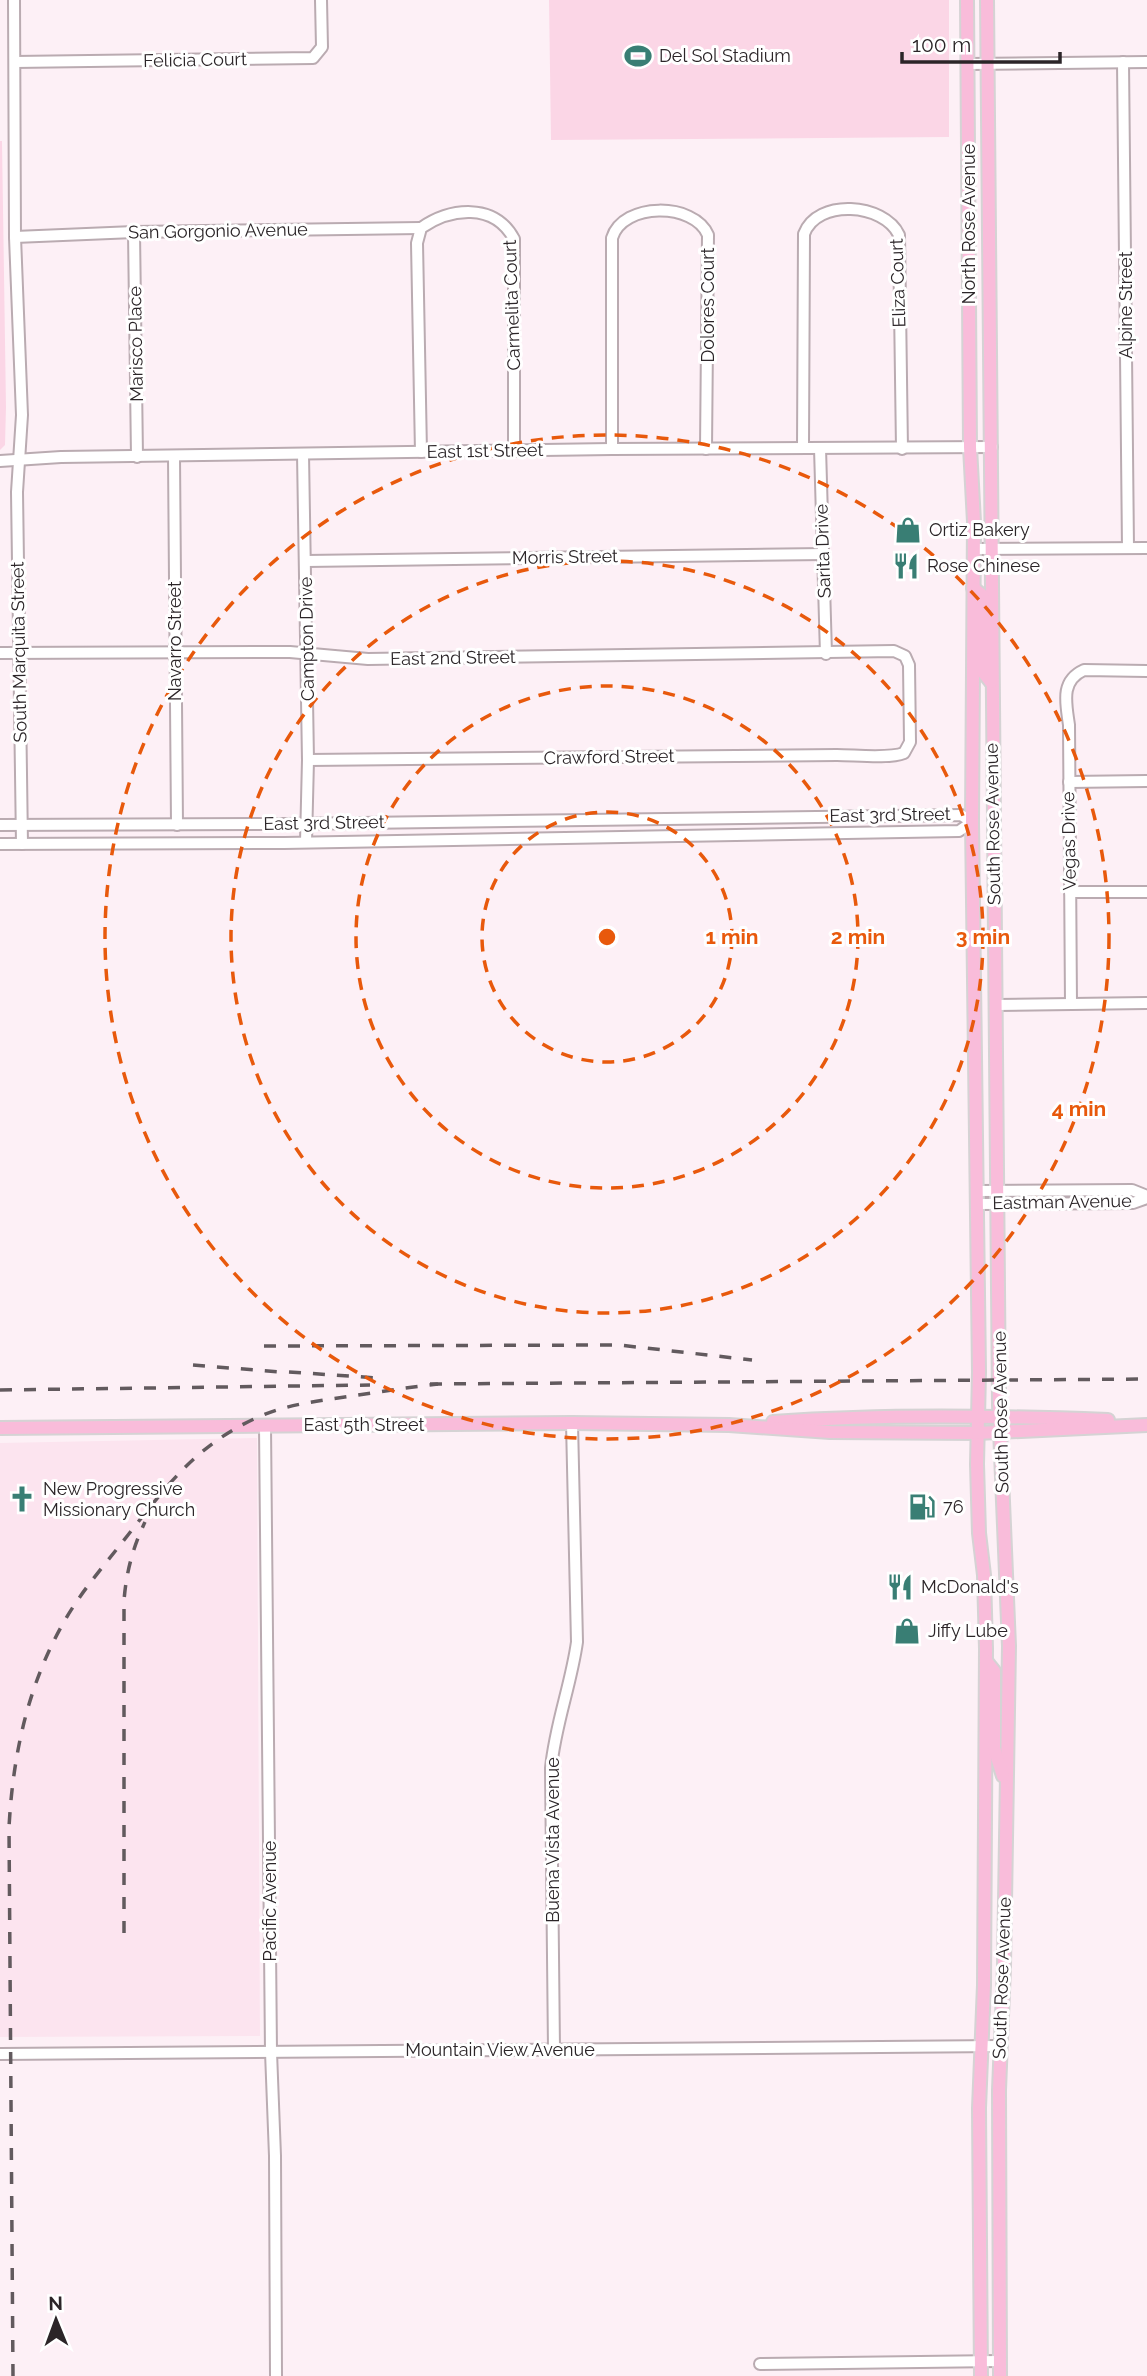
<svg xmlns="http://www.w3.org/2000/svg" width="1147" height="2376" font-family="Raleway,sans-serif">
  <style>
    .built { fill: #fce4ef }
    .green { fill: #fbd6e6 }
    .lines { fill: none; stroke-linecap: round; stroke-linejoin: round }
    .minor-casing { stroke: #baabb1; stroke-width: 14 }
    .major-casing { stroke: #d5d3d4; stroke-width: 16 }
    .minor { stroke: #fff; stroke-width: 10 }
    .major { stroke: #f9bcda; stroke-width: 12 }
    .rail { stroke: #625a5e; stroke-width: 3.5; stroke-dasharray: 12 12; stroke-linecap: butt }
    .ring { fill: none; stroke: #e8590c; stroke-width: 3.5; stroke-dasharray: 12 9 }
    .labels { text-anchor: middle; stroke-width: 6; stroke-linejoin: round; paint-order: stroke }
    .poi-label { font-size: 18px; fill: #2b2528; stroke: #fff; text-anchor: start }
    .street-label { font-size: 18px; fill: #2b2528; stroke: #fff }
    .centre { fill: #e8590c; stroke: #fff; stroke-width: 3.5 }
    .ring-label { font-size: 21px; text-anchor: middle; font-weight: bold; fill: #e8590c; stroke: #fff; stroke-width: 6; stroke-linejoin: round; paint-order: stroke }
  </style>
  <rect width="100%" height="100%" fill="#fdf0f6"/>
  <polygon class="built" points="257,1438 260,2036 0,2037 0,1443"/>
  <g class="green">
    <polygon points="549,0 949,0 949,137 551,140"/>
    <polygon points="0,141 2,141 6,407 5,445 0,450"/>
  </g>
  <g class="lines">
    <g class="minor-casing">
      <g id="minor">
        <polyline points="14,0 15,237 22,415 17,492 22,844"/>
        <polyline points="15,62 313,58 322,47 321,0"/>
        <polyline points="1123,62 1128,548"/>
        <polyline points="968,64 1147,62"/>
        <polyline points="134,232 137,457"/>
        <polyline points="15,237 134,232 421,228"/>
        <path d="M803,448L804,234C817,198 884,203 899,235L902,449"/>
        <polyline points="820,448 826,654"/>
        <path d="M612,449V238C623,202 694,202 708,235L706,449"/>
        <path d="M421,452L417,243L421,228C450,208 494,202 514,239V451"/>
        <polyline points="303,454 308,760 306,842"/>
        <polyline points="174,457 177,825"/>
        <polyline points="0,461 61,457 612,449 992,447"/>
        <polyline points="974,549 1147,548"/>
        <polyline points="306,561 824,554"/>
        <path d="M0,653L290,652L368,659L894,651L905,656L909,665L910,742L904,753C889,759 855,755 837,755L308,760"/>
        <polyline points="1069,782 1147,781"/>
        <polyline points="0,825 286,824 961,815 972,822"/>
        <polyline points="0,844 284,843 959,831 972,822"/>
        <polyline points="1070,892 1147,892"/>
        <path d="M1071,1004L1069,725C1066,703 1060,681 1084,670L1147,671"/>
        <polyline points="997,1005 1147,1003"/>
        <polyline points="977,1191 1132,1190 1147,1196"/>
        <polyline points="977,1204 1133,1203 1147,1198"/>
        <polyline points="265,1426 271,2052 275,2156 276,2376"/>
        <path d="M554,2050L551,1768C555,1725 571,1685 577,1642L572,1423"/>
        <polyline points="0,2054 1000,2046"/>
        <polyline points="760,2364 999,2361"/>
      </g>
    </g>
    <g class="major-casing">
      <g id="major">
        <polyline points="967,0 970,447 974,522 972,822 979,1372 977,1464 979,1533 984,1575 986,1649 984,1985 979,2108 981,2376"/>
        <polyline points="987,0 999,1405 1009,1646 1004,1967 999,2090 1000,2376"/>
        <polyline points="973,588 983,596 983,672 991,682"/>
        <path d="M773,1422C885,1414 996,1416 1108,1420"/>
        <polyline points="0,1428 572,1423 729,1425 830,1432 977,1433 1147,1425"/>
        <polyline points="986,1661 994,1671 994,1748 1003,1776"/>
      </g>
    </g>
    <use href="#minor" class="minor"/>
    <use href="#major" class="major"/>
    <g class="rail">
      <polyline points="264,1346 619,1345 752,1360"/>
      <polyline points="193,1365 280,1372"/>
      <polyline points="289,1372 378,1378"/>
      <polyline points="430,1384 1147,1379"/>
      <polyline points="0,1390 370,1385"/>
      <path d="M124,1933V1601C126,1573 133,1547 145,1522"/>
      <path d="M13,2376L9,1827C13,1754 28,1684 65,1620C83,1589 107,1562 128,1535C167,1485 197,1445 256,1418C282,1406 310,1402 338,1398C371,1393 404,1388 438,1384"/>
    </g>
  </g>
  <g class="ring">
    <circle cx="607" cy="937" r="125"/>
    <circle cx="607" cy="937" r="251"/>
    <circle cx="607" cy="937" r="376"/>
    <circle cx="607" cy="937" r="502"/>
  </g>
  <defs>
    <g id="stadium-bare" transform="scale(2.1)"><path d="M0-5a6.5 5 0 1 0 0 10a6.5 5 0 1 0 0-10ZM-3.5-1.8h7v3.6h-7Z" fill="#397e74" stroke="#fff" stroke-width="2.5" paint-order="stroke"/></g>
    <g id="shop-bare" transform="scale(2.1)"><path d="M-5-2.5h2.3a2.7 3.5 0 0 1 5.4 0H5L5.5 6h-11ZM-1.5-2.5h3a1.5 2.3 0 0 0-3 0Z" fill="#397e74" stroke="#fff" stroke-width="2.5" paint-order="stroke"/></g>
    <g id="restaurant-bare" transform="scale(2.1)"><path d="M-5-6h1v4h1v-4h1v4h1v-4h1v5L-1.5 .5V6h-2V.5L-5-1ZM5-6V6H3V1.5H1.5Q1.5-4 5-6Z" fill="#397e74" stroke="#fff" stroke-width="2.5" paint-order="stroke"/></g>
    <g id="church-bare" transform="scale(2.1)"><path d="M-1.2-6h2.4v3.5h3.3v2.4h-3.3V6h-2.4V-.1h-3.3v-2.4h3.3Z" fill="#397e74" stroke="#fff" stroke-width="2.5" paint-order="stroke"/></g>
    <g id="fuel-bare" transform="scale(2.1)"><path d="M-5.5-6h7V0h2V4h1.3V-2.5L3-4.5l.8-.8L6-3V5H2.5V1h-1V6h-7ZM-4.2-4.7v3.2H.2V-4.7Z" fill="#397e74" stroke="#fff" stroke-width="2.5" paint-order="stroke"/></g>
  </defs>
  <g fill-rule="evenodd">
    <use href="#stadium-bare" x="638" y="56"/>
    <use href="#shop-bare" x="908" y="530"/>
    <use href="#restaurant-bare" x="906" y="566"/>
    <use href="#church-bare" x="22" y="1499"/>
    <use href="#fuel-bare" x="922" y="1507"/>
    <use href="#restaurant-bare" x="900" y="1587"/>
    <use href="#shop-bare" x="907" y="1631"/>
  </g>
  <g class="labels">
    <g class="poi-label">
      <text x="659" y="62">Del Sol Stadium</text>
      <text x="929" y="536">Ortiz Bakery</text>
      <text x="927" y="572">Rose Chinese</text>
      <text x="43" y="1495">New Progressive<tspan x="43" dy="21">Missionary Church</tspan></text>
      <text x="943" y="1513">76</text>
      <text x="921" y="1593">McDonald's</text>
      <text x="928" y="1637">Jiffy Lube</text>
    </g>
    <g class="street-label">
      <text transform="translate(195 60) rotate(-1)" y="6">Felicia Court</text>
      <text transform="translate(969 224) rotate(-90)" y="6">North Rose Avenue</text>
      <text transform="translate(218 231) rotate(-1)" y="6">San Gorgonio Avenue</text>
      <text transform="translate(898 283) rotate(-92)" y="6">Eliza Court</text>
      <text transform="translate(512 305) rotate(-92)" y="6">Carmelita Court</text>
      <text transform="translate(708 305) rotate(-90)" y="6">Dolores Court</text>
      <text transform="translate(1126 305) rotate(-90)" y="6">Alpine Street</text>
      <text transform="translate(136 344) rotate(-91)" y="6">Marisco Place</text>
      <text transform="translate(485 451) rotate(-1)" y="6">East 1st Street</text>
      <text transform="translate(823 551) rotate(-92)" y="6">Sarita Drive</text>
      <text transform="translate(565 557) rotate(-1)" y="6">Morris Street</text>
      <text transform="translate(307 639) rotate(-91)" y="6">Campton Drive</text>
      <text transform="translate(175 641) rotate(-90)" y="6">Navarro Street</text>
      <text transform="translate(19 652) rotate(-91)" y="6">South Marquita Street</text>
      <text transform="translate(453 658) rotate(-1)" y="6">East 2nd Street</text>
      <text transform="translate(609 757) rotate(-1)" y="6">Crawford Street</text>
      <text transform="translate(890 815) rotate(-1)" y="6">East 3rd Street</text>
      <text transform="translate(324 823) rotate(-1)" y="6">East 3rd Street</text>
      <text transform="translate(993 824) rotate(-91)" y="6">South Rose Avenue</text>
      <text transform="translate(1069 841) rotate(-91)" y="6">Vegas Drive</text>
      <text transform="translate(1062 1202) rotate(-1)" y="6">Eastman Avenue</text>
      <text transform="translate(1001 1412) rotate(-91)" y="6">South Rose Avenue</text>
      <text x="364" y="1431">East 5th Street</text>
      <text transform="translate(553 1840) rotate(-90)" y="6">Buena Vista Avenue</text>
      <text transform="translate(270 1901) rotate(-90)" y="6">Pacific Avenue</text>
      <text transform="translate(1002 1978) rotate(-88)" y="6">South Rose Avenue</text>
      <text x="500" y="2056">Mountain View Avenue</text>
    </g>
  </g>
  <circle cx="607" cy="937" r="10" class="centre"/>
  <g class="ring-label">
    <text x="732" y="944">1 min</text>
    <text x="858" y="944">2 min</text>
    <text x="983" y="944">3 min</text>
    <text x="1079" y="1116">4 min</text>
  </g>
  <g transform="translate(56 2320) rotate(359)" stroke="#ffffff" stroke-width="5" paint-order="stroke">
  <path d="M0-5L12 26L0 18L-12 26Z" fill="#2b2528"/>
  <text y="-10" font-size="19" font-weight="bold" text-anchor="middle" fill="#2b2528">N</text>
  </g>
  <path d="M902 52v10h158v-10" fill="none" stroke="#2b2528" stroke-width="3.5"/>
  <text x="912" y="52" font-size="21" fill="#2b2528" stroke="#ffffff" stroke-width="5" paint-order="stroke">100 m</text>
</svg>
